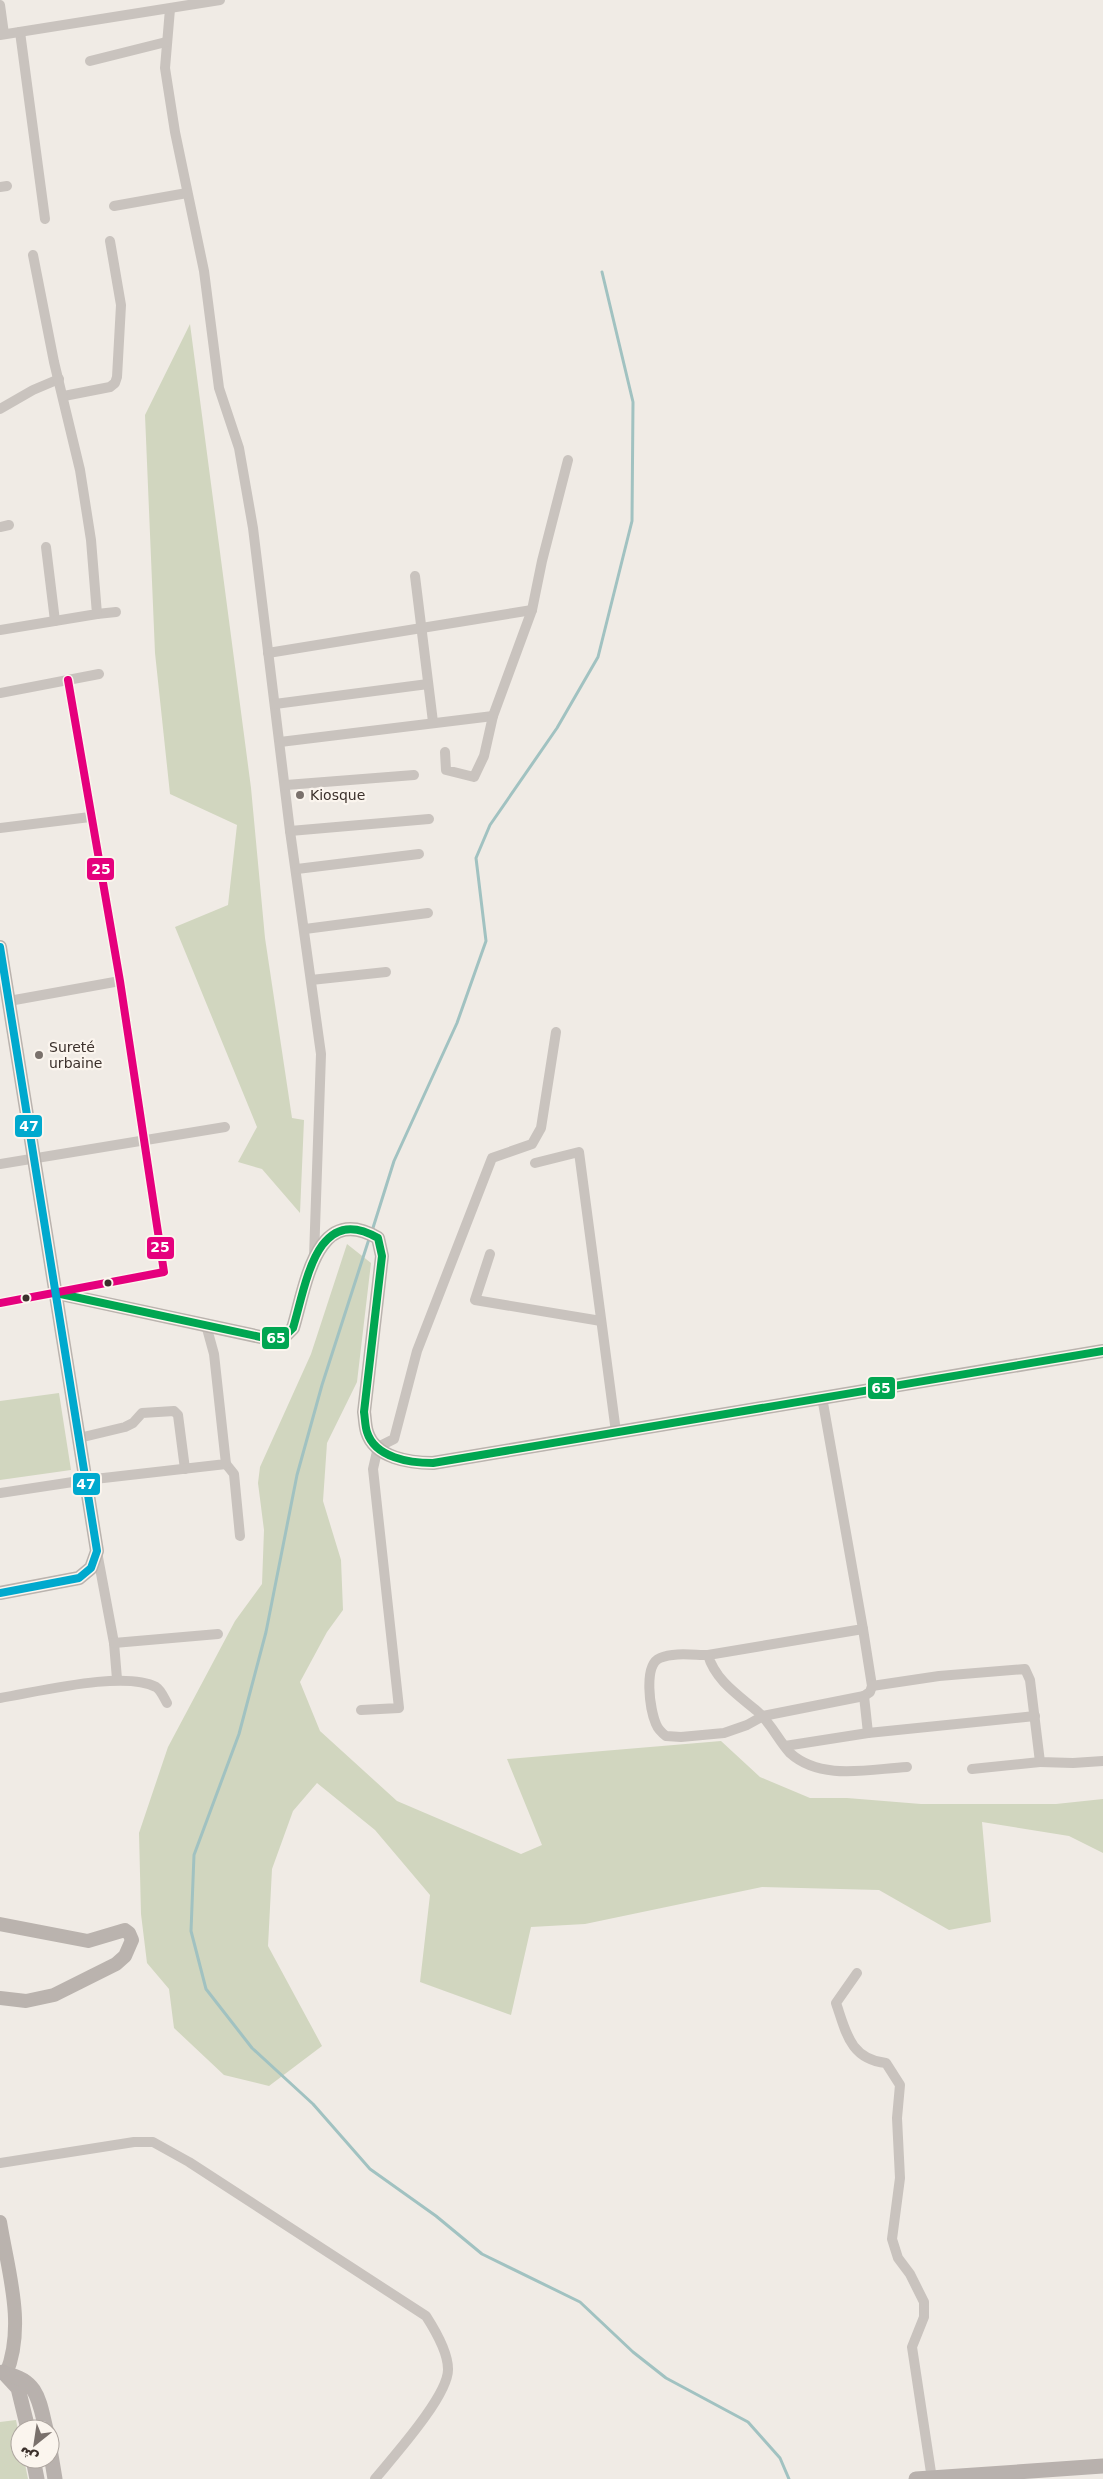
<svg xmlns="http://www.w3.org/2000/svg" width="1103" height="2479" font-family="'DejaVu Sans',Cairo,sans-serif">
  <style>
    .green { fill: #d1d6bf }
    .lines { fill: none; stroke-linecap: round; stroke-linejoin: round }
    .stream { stroke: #a1c2c1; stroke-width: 3 }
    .street { stroke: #c9c3be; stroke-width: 10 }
    .secondary { stroke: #bab3ae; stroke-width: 14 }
    .primary { stroke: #b8b1ad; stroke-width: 15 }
    .bus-1-casing { stroke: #fbf5ee; stroke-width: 11 }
    .bus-2-casing { stroke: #fbf5ee; stroke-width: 11 }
    .bus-3-casing { stroke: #fbf5ee; stroke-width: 11 }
    .bus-1 { stroke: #00a651; stroke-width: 8 }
    .bus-2 { stroke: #e5007d; stroke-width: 8 }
    .bus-3 { stroke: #00a9ce; stroke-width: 8 }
    .poi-dot { fill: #7a716c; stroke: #fbf5ee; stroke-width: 2 }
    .bus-dot { fill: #3b302b; stroke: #fbf5ee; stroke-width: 2 }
    .labels { text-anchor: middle; stroke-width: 4.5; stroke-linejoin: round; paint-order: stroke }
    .poi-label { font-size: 14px; fill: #3b302b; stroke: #fbf5ee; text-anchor: start }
    .line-badge { stroke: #fbf5ee; stroke-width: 2 }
    .badge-label { font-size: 14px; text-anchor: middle; font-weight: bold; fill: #fff }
  </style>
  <rect width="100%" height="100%" fill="#f0ebe5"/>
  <g class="green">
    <polygon points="190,324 251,788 265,938 292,1118 304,1120 300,1213 262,1169 238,1162 257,1127 175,927 228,905 237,825 170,794 155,653 145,415"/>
    <polygon points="347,1244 371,1263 357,1382 327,1443 323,1501 341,1560 343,1610 327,1632 300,1682 320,1731 397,1801 521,1854 542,1845 507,1759 721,1741 760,1777 810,1798 847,1798 921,1804 1056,1804 1103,1799 1103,1853 1069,1836 982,1822 991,1922 949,1930 879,1890 762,1887 585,1924 531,1927 511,2015 420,1982 430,1895 375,1830 317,1783 293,1811 272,1869 268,1946 322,2046 269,2086 224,2075 174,2028 169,1989 147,1963 141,1914 139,1833 168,1747 235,1621 262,1584 264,1530 258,1483 260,1467 311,1354"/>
    <polygon points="59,1393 71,1470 0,1480 0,1401"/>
    <polygon points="16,2420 20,2440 20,2459 24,2459 28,2479 0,2479 0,2422"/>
  </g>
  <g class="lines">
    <g class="stream">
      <polyline points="372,1231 394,1161 457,1023 486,941 476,858 490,825 557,728 598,657 632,521 633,402 602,272"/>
      <polyline points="369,1239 322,1385 297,1475 266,1632 239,1734 194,1855 191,1931 206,1989 252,2048 313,2104 370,2169 436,2216 482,2254 580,2302 633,2352 666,2378 748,2422 780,2458 789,2479"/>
    </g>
    <g class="street">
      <polyline points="0,5 4,34"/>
      <polyline points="170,9 165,68 175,132 204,271 219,388 239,448 253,528 290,831 321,1054 314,1257"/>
      <polyline points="20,32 45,219"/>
      <polyline points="0,35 220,0"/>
      <polyline points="90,61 166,42"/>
      <polyline points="0,187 7,186"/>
      <polyline points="114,206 187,193"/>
      <polyline points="64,396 110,387 115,383 117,377 121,305 110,241"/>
      <polyline points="0,409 33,390 59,379"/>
      <polyline points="0,527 9,525"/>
      <polyline points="46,547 55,621"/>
      <polyline points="415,576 433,722"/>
      <polyline points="97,614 116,612"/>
      <polyline points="0,630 97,614 91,540 80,470 54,362 33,255"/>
      <polyline points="268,653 532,610"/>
      <polyline points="0,693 99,674"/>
      <polyline points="275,704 428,684"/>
      <polyline points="280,742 493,716"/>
      <polyline points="445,752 446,770 474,777 484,756 493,716 532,610 542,561 568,460"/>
      <polyline points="286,785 414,775"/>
      <polyline points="0,828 90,817"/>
      <polyline points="290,831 429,819"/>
      <polyline points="297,869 419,854"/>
      <polyline points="305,929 428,913"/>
      <polyline points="311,980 386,972"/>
      <polyline points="9,1001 120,981"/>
      <polyline points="535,1163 579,1152 616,1432"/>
      <polyline points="0,1164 225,1127"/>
      <polyline points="490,1254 475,1300 601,1321"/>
      <polyline points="0,1303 164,1272 120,981 68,680"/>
      <path d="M822,1397L863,1629L708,1655C715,1680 738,1695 757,1711C771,1723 778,1740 790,1753C821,1781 869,1769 907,1767"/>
      <polyline points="79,1438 125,1427 133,1423 142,1413 174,1411 178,1415 185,1469"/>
      <polyline points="226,1464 234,1474 240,1536"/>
      <polyline points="0,1493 86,1480 226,1464 214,1354 206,1325"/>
      <polyline points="97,1552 114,1643 117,1679"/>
      <polyline points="114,1643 218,1634"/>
      <path d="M708,1655C693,1655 674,1652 660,1658C643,1665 650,1710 656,1724C658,1729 662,1733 666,1736L681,1737L724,1733L747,1725L763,1716L864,1696L870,1692L872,1686L863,1629"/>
      <polyline points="872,1686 939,1676 1025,1669 1030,1680 1040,1762 1073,1763 1103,1761"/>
      <path d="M0,1698C38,1692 124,1670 156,1687C161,1690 164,1698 167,1703"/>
      <polyline points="361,1710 399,1708 373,1469 378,1447 394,1439 417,1351 492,1158 532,1144 541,1128 556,1032"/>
      <polyline points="868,1733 1035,1716"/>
      <polyline points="785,1746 868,1733 864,1696"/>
      <polyline points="972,1769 1040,1762"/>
      <path d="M857,1973L836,2003C846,2032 850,2059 886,2063L900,2085L897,2118L900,2178L892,2239L898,2258L910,2274L924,2302V2317L912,2347L932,2479"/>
      <path d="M0,2163L134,2142H153L189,2162L426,2316C435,2330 448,2352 448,2369C449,2395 393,2457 375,2479"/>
    </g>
    <g class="secondary">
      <polyline points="0,947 97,1551 91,1568 79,1578 0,1593"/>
      <path d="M56,1293L270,1339L285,1336L293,1328C306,1285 316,1202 378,1238L382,1256L364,1412C365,1418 365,1426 367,1432C375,1458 410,1463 433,1463L1103,1351"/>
      <polyline points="0,1924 88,1941 125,1930 129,1933 132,1940 125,1956 116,1964 54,1995 26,2001 0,1998"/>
      <path d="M0,2222C8,2271 26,2326 6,2374"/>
    </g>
    <g class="primary">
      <polyline points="3,2372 18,2388 28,2429"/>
      <path d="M6,2374C38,2380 39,2401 46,2429"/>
      <polyline points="50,2449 55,2479"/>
      <polyline points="33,2459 37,2479"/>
      <polyline points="916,2479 1103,2466"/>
    </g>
    <g class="bus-1-casing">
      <path id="bus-1" d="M56,1293L270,1339L285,1336L293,1328C306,1285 316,1202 378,1238L382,1256L364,1412C365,1418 365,1426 367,1432C375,1458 410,1463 433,1463L1103,1351"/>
    </g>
    <g class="bus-2-casing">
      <polyline id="bus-2" points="0,1303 164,1272 120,981 68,680"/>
    </g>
    <g class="bus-3-casing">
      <polyline id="bus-3" points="0,947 97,1551 91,1568 79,1578 0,1593"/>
    </g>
    <use href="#bus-1" class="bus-1"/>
    <use href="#bus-2" class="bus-2"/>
    <use href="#bus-3" class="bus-3"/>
  </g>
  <g class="poi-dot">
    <circle cx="300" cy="795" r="5"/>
    <circle cx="39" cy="1055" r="5"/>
  </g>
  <g class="bus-dot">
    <circle cx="108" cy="1283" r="4.5"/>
    <circle cx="26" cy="1298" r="4.5"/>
  </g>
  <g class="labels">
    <g class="poi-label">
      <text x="310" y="800">Kiosque</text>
      <text x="49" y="1052">Sureté<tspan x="49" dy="16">urbaine</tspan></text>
    </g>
  </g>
  <g class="line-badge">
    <rect x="86" y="857" width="29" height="24" rx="5" fill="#e5007d"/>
    <rect x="14" y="1114" width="29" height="24" rx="5" fill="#00a9ce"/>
    <rect x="146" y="1236" width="29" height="24" rx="5" fill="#e5007d"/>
    <rect x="261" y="1326" width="29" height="24" rx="5" fill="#00a651"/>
    <rect x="867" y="1376" width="29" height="24" rx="5" fill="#00a651"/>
    <rect x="72" y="1472" width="29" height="24" rx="5" fill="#00a9ce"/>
  </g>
  <g class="badge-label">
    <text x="101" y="874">25</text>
    <text x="29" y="1131">47</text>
    <text x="160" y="1252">25</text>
    <text x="276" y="1343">65</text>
    <text x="881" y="1393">65</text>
    <text x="86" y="1489">47</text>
  </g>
  <g transform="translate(35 2444) rotate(210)"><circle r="24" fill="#fbf5ee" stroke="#aea6a0"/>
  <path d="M0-4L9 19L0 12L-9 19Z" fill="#7a716c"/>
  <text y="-8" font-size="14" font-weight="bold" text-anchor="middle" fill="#3b302b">ش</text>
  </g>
</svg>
